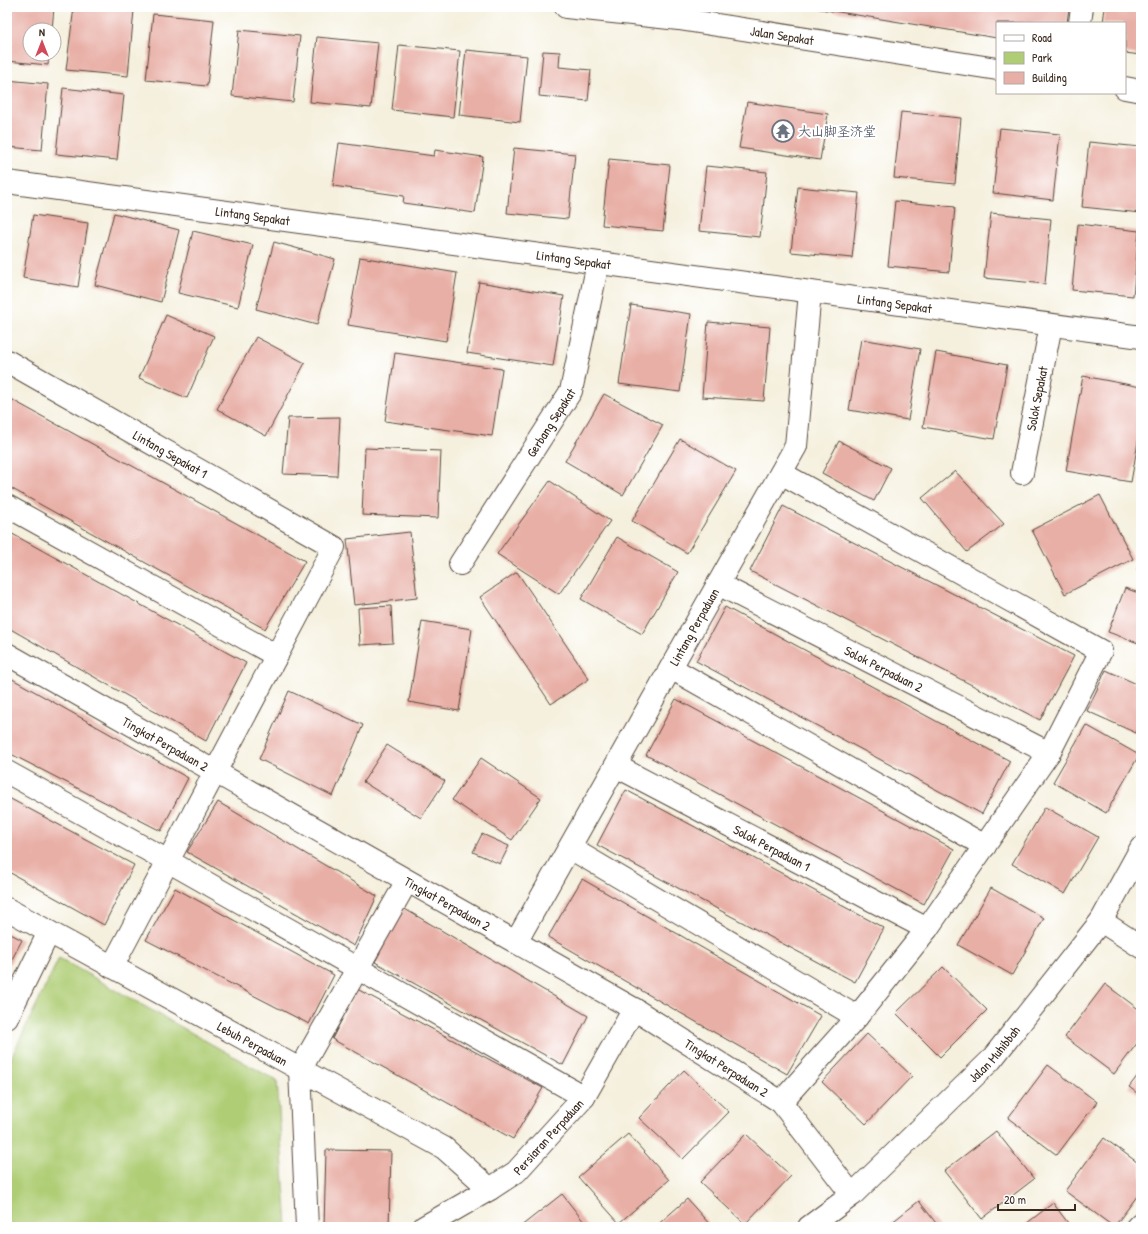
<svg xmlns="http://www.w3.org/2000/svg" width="1148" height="1234" font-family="'Patrick Hand','LXGW WenKai TC',sans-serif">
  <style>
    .green { fill: #afcd74; stroke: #757c49 }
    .building { fill: #e8afa6 }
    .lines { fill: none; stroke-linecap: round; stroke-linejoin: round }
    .minor-casing { stroke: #57483b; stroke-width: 24 }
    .minor { stroke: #fff; stroke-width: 22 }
    .labels { text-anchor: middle; stroke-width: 4; stroke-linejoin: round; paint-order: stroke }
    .street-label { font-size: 13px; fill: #3b2a1e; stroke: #fff }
    .worship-label { font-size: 13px; fill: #5b616d; stroke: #fff; text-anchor: start }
  </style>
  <rect width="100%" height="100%" fill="#fff"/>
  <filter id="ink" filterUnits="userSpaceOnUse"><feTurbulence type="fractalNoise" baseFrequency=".025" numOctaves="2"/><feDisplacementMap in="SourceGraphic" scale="8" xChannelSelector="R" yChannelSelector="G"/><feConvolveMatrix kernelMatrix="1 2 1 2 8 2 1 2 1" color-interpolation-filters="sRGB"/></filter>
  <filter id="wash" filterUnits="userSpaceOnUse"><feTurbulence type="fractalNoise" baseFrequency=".012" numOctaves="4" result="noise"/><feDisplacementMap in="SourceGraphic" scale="16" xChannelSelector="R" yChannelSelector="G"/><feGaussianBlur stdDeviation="0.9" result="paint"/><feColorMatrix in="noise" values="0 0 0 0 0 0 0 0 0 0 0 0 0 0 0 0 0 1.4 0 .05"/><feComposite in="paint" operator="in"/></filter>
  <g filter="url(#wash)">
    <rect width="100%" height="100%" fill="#f5f0de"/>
    <polygon class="green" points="59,958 277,1081 287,1227 7,1227 7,1066"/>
    <g id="blocks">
      <g class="building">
        <polygon points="7,7 54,7 52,30 30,30 30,54 49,54 48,65 7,61"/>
        <polygon points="74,7 102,7 134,10 128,76 66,70"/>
        <polygon points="808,7 1069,7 1067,23 997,23 997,38"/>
        <polygon points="1105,7 1141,7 1141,55 1125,53 1125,23 1103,23"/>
        <polygon points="153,14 214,20 207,86 146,80"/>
        <polygon points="239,30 300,36 293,102 232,96"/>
        <polygon points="317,37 378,43 371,108 310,102"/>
        <polygon points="399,45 460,51 453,117 392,110"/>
        <polygon points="466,50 527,56 520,122 459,115"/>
        <polygon points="543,51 560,52 559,67 591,70 588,101 539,96"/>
        <polygon points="7,80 48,84 42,150 7,147"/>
        <polygon points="63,88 124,95 117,160 56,154"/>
        <polygon points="747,102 828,114 820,160 739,148"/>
        <polygon points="901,112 961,118 955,184 894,178"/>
        <polygon points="1000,128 1060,134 1053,200 993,193"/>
        <polygon points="1089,142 1141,147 1141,213 1082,207"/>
        <polygon points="339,143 434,156 435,150 483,157 475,213 403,203 404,196 333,186"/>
        <polygon points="514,148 575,154 568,219 507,213"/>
        <polygon points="609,159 670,165 663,231 602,225"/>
        <polygon points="706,166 767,172 760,237 699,231"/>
        <polygon points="798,187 859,193 852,258 791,252"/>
        <polygon points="895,201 955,207 949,272 888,266"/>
        <polygon points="114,213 179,230 161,302 95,285"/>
        <polygon points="991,213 1051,219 1045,284 984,278"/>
        <polygon points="33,215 88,223 78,287 23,278"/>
        <polygon points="1078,224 1139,231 1133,296 1072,290"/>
        <polygon points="193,231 253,245 238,307 178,293"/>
        <polygon points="274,242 335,259 317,325 256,309"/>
        <polygon points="360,257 457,273 446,341 348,325"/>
        <polygon points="479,282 564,296 553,366 467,353"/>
        <polygon points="631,305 691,314 680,392 619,384"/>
        <polygon points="166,315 214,336 187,398 139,378"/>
        <polygon points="708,322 770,327 764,401 702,397"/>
        <polygon points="256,337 305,363 266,436 217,409"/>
        <polygon points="861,339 920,349 908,420 849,410"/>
        <polygon points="936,352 1007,365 994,439 923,427"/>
        <polygon points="395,353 502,369 492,436 385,421"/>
        <polygon points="1083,376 1141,387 1141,425 1131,482 1066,471"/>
        <polygon points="604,394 663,425 623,495 565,461"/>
        <polygon points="7,397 305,561 265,629 7,486"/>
        <polygon points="340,417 337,476 283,474 288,418"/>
        <polygon points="680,439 736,471 687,553 632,521"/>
        <polygon points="839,441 891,468 874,501 822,473"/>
        <polygon points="365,448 441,451 438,518 362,515"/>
        <polygon points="955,471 1004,524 967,552 922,498"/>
        <polygon points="550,481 610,521 559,594 497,554"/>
        <polygon points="1100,495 1133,559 1065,594 1032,530"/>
        <polygon points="783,506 1074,656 1040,720 750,571"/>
        <polygon points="7,531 246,663 206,741 7,627"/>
        <polygon points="410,532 417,598 354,605 347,539"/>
        <polygon points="617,537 678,572 642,634 581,599"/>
        <polygon points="1140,551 1141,551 1141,571 1137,570"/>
        <polygon points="517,572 589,679 551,704 480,597"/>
        <polygon points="1125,588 1141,594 1141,644 1108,632"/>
        <polygon points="391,606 393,643 360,645 358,608"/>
        <polygon points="725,607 1010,761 982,814 696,661"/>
        <polygon points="422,621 472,629 459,711 409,702"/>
        <polygon points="1106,670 1141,686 1141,721 1136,733 1087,711"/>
        <polygon points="7,676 188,778 161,831 7,752"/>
        <polygon points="289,691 363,725 333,796 259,759"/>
        <polygon points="676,699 954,849 924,904 646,755"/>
        <polygon points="1086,725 1139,755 1106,813 1053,782"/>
        <polygon points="387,745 445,781 421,818 363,782"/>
        <polygon points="481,758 541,798 512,840 452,800"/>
        <polygon points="626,790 884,928 855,982 597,845"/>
        <polygon points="7,797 134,865 104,925 7,871"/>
        <polygon points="218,802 377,896 354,946 187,852"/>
        <polygon points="1045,807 1098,837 1065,894 1012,864"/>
        <polygon points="482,834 509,846 500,864 473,852"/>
        <polygon points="582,879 821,1016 787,1074 548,937"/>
        <polygon points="175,888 334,975 309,1024 146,940"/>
        <polygon points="991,888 1044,918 1012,975 958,945"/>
        <polygon points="403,908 588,1016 563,1065 375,962"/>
        <polygon points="7,932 22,940 7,969"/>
        <polygon points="943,967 987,1010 940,1057 896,1013"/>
        <polygon points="1105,984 1141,1011 1141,1038 1114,1074 1065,1037"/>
        <polygon points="357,989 543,1088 513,1139 332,1039"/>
        <polygon points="867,1034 912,1076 866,1124 822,1082"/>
        <polygon points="1048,1065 1097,1102 1057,1155 1008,1118"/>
        <polygon points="684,1070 729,1112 683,1159 639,1118"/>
        <polygon points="1141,1071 1141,1096 1129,1087"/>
        <polygon points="996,1131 1034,1179 982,1219 944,1171"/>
        <polygon points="628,1134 669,1180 619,1223 578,1177"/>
        <polygon points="746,1134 791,1176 745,1224 700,1182"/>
        <polygon points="1104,1138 1141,1165 1141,1191 1114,1227 1065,1191"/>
        <polygon points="326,1150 391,1151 389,1227 324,1227"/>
        <polygon points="562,1194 588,1227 520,1227"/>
        <polygon points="687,1199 712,1227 655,1227"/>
        <polygon points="919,1201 939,1227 886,1227"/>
        <polygon points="1053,1203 1071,1227 1022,1227"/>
      </g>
    </g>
  </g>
  <g filter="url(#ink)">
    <use href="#blocks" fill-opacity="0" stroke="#57483b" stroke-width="1"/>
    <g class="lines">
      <g class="minor-casing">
        <g id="minor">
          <path id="s1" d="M566,7L679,19L997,69"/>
          <polyline points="1080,23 1082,7"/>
          <polyline points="1125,88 1141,91"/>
          <path id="s2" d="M7,182L1141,337"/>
          <path id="s3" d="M7,361L334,547L112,967"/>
          <polyline points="781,473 1101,651 1049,753 927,929 857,1017 781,1102"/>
          <path id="s4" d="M1022,473L1051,325"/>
          <polyline points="7,506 277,656"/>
          <path id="s5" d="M460,564L571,391L598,263"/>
          <path id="s6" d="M718,584L1049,753"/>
          <path id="s7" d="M7,654L634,1009L781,1102L852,1195"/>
          <polyline points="671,668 985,846"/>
          <path id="s8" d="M616,766L927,929"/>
          <polyline points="7,772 168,861 584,1097"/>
          <polyline points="570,848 857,1017"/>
          <path id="s9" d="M7,909L444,1148L490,1189"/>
          <polyline points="1101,921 1141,947"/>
          <path id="s10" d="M516,942L796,446L810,292"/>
          <polyline points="7,1018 49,932"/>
          <polyline points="307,1227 300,1070 407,881"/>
          <path id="s11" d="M424,1227L490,1189L516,1172L584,1097L634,1009"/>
          <path id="s12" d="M809,1227L852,1195L991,1060L1101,921L1141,848"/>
          <polyline points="1137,1227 1141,1223"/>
        </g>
      </g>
      <use href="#minor" class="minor"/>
    </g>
  </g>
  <defs>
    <g id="temple-ring" transform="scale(1.15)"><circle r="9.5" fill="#fff" stroke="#6b7280" stroke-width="1.5"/><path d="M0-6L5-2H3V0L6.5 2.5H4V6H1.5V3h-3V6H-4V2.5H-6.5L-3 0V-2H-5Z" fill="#6b7280"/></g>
  </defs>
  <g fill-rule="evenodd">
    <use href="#temple-ring" x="783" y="131"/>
  </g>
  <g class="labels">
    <g class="street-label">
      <text dy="5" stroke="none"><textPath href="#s1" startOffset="218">Jalan Sepakat</textPath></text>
      <text dy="5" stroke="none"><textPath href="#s2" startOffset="248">Lintang Sepakat</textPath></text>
      <text dy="5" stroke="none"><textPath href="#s2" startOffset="572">Lintang Sepakat</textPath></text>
      <text dy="5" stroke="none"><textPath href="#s2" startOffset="896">Lintang Sepakat</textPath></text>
      <text dy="5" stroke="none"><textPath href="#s4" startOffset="76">Solok Sepakat</textPath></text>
      <text dy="5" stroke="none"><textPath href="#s5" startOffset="168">Gerbang Sepakat</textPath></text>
      <text dy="5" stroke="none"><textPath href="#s3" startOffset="188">Lintang Sepakat 1</textPath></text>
      <text dy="5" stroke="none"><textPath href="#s10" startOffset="362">Lintang Perpaduan</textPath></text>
      <text dy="5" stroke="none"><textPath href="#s6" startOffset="186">Solok Perpaduan 2</textPath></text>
      <text dy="5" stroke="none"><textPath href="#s7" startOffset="182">Tingkat Perpaduan 2</textPath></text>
      <text dy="5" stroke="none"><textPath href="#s8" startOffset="176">Solok Perpaduan 1</textPath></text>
      <text dy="5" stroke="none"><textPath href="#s7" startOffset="506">Tingkat Perpaduan 2</textPath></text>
      <text dy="5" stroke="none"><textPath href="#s9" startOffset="280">Lebuh Perpaduan</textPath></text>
      <text dy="5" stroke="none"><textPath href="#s12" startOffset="254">Jalan Muhibbah</textPath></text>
      <text dy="5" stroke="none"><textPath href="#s7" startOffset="830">Tingkat Perpaduan 2</textPath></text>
      <text dy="5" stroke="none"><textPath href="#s11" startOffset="155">Persiaran Perpaduan</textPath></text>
    </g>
    <g class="worship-label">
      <text x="798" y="136">大山脚圣济堂</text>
    </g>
  </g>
  <rect width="1148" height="1234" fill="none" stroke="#fff" stroke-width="24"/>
  <rect x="996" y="22" width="130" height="72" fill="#ffffff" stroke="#b1aaa5"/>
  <rect x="1004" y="35" width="20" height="6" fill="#ffffff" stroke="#b1aaa5"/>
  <text x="1032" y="42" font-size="12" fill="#3b2a1e">Road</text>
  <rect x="1004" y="52" width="20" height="12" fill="#afcd74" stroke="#b1aaa5"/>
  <text x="1032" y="62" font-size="12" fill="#3b2a1e">Park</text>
  <rect x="1004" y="72" width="20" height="12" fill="#e8afa6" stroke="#b1aaa5"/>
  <text x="1032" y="82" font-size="12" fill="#3b2a1e">Building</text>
  <g transform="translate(42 42)"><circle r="19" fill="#ffffff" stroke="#b1aaa5"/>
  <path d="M0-3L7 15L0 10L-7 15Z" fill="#d1495b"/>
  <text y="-6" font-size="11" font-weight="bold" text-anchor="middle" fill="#3b2a1e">N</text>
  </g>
  <path d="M998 1204v6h77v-6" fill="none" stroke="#3b2a1e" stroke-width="2"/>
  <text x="1004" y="1204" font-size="12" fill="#3b2a1e" stroke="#ffffff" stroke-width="3" paint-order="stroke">20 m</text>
</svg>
